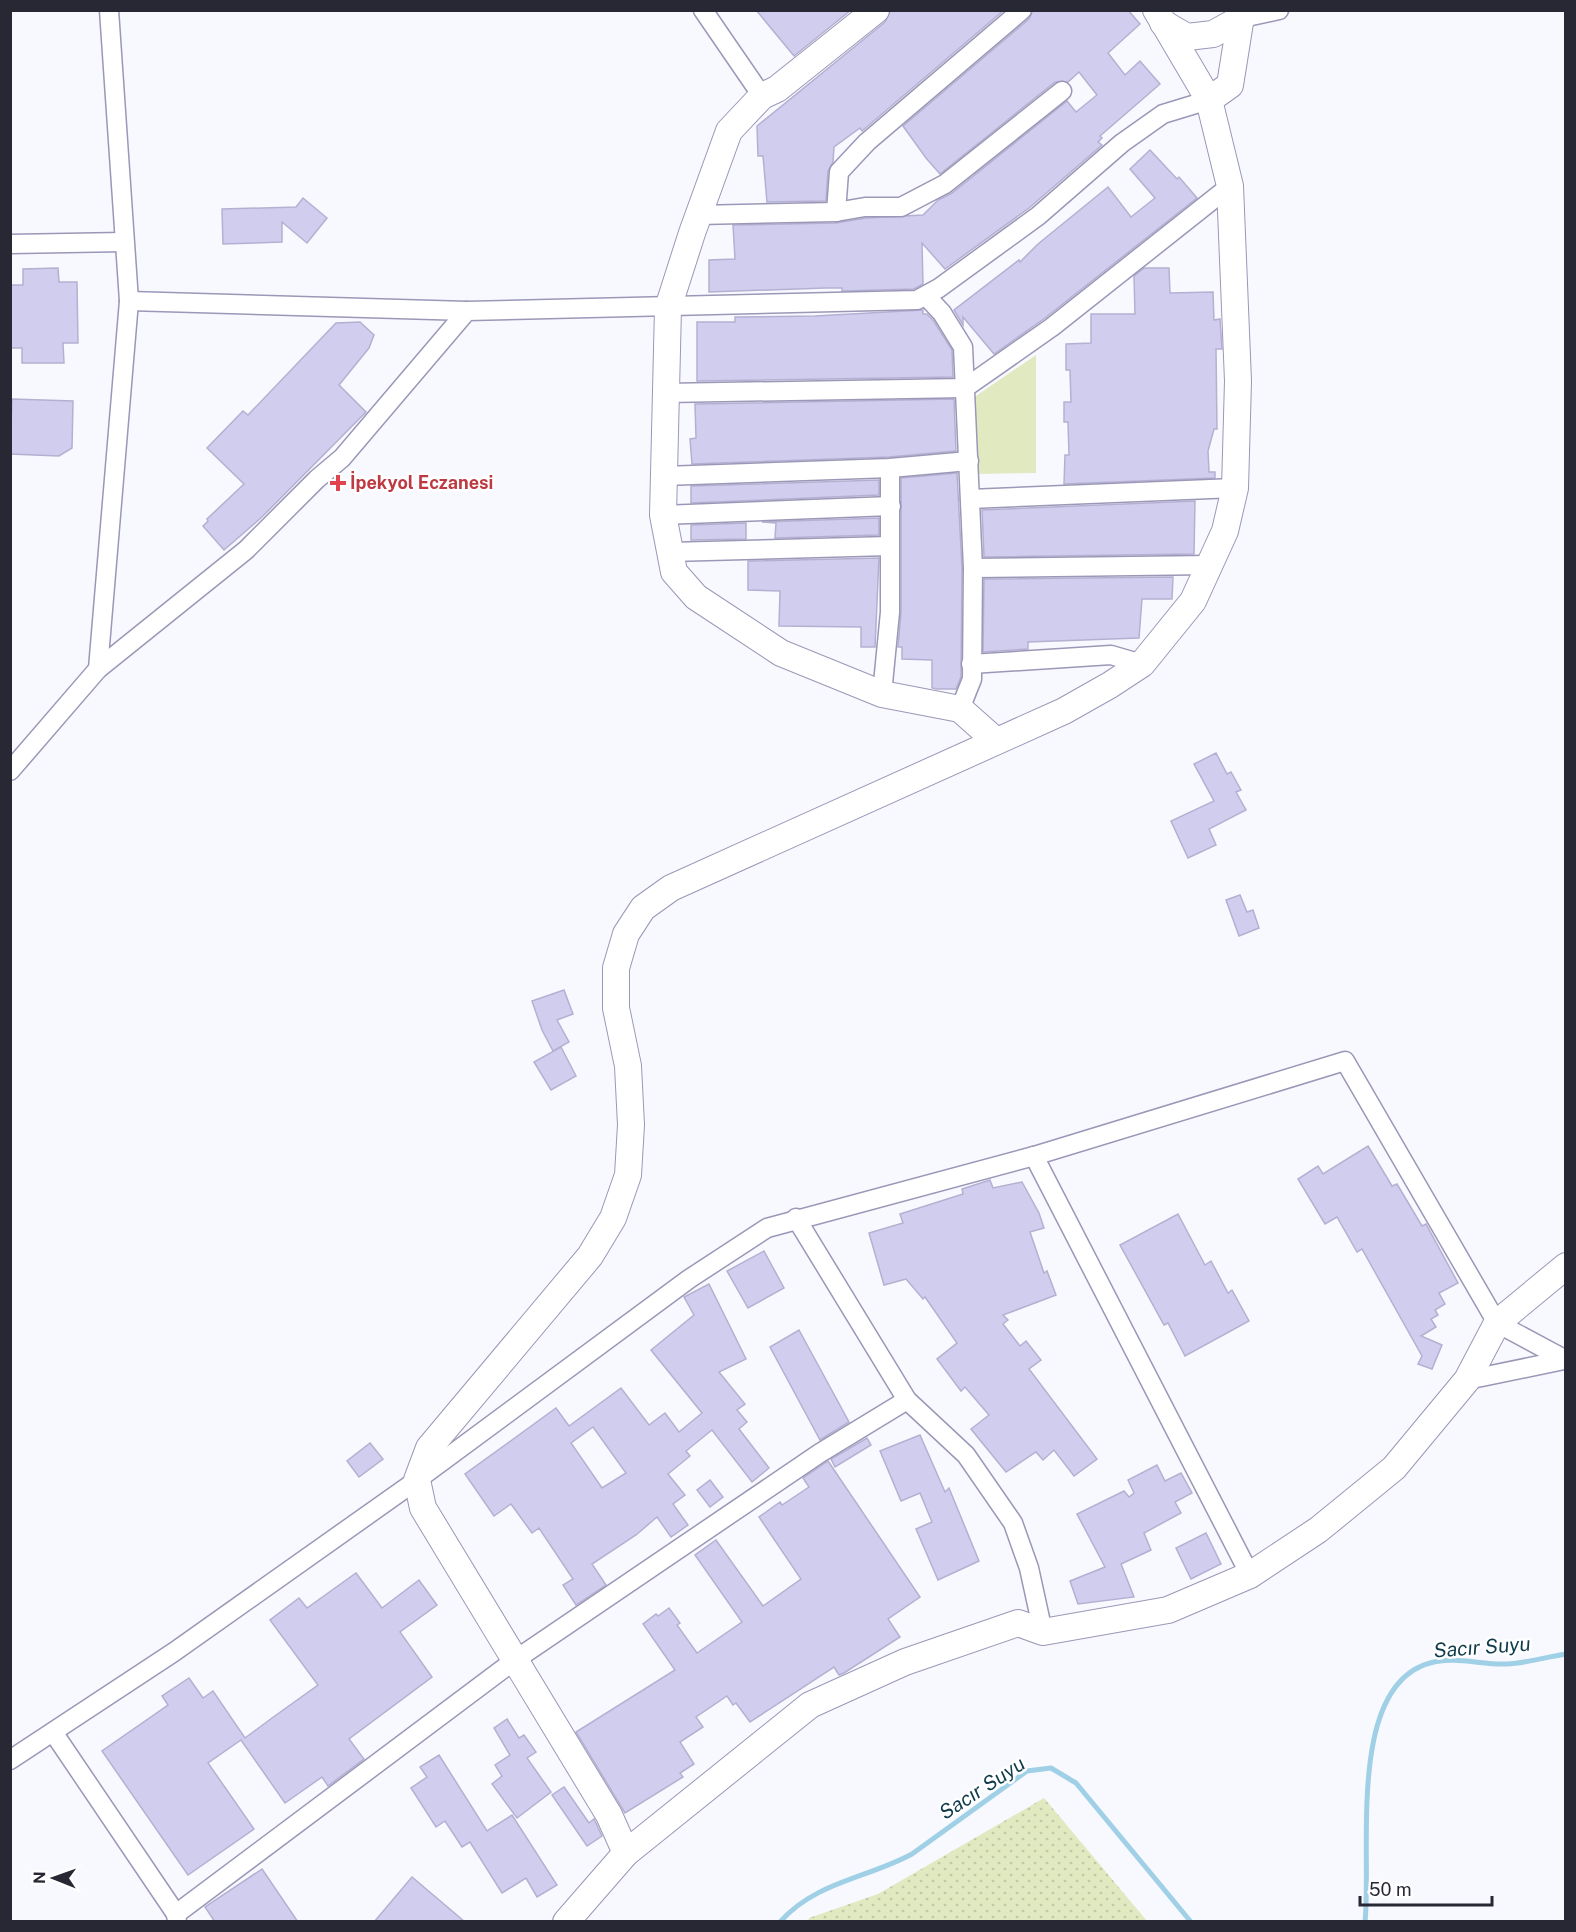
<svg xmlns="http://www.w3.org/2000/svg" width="1576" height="1932" font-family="'Public Sans',sans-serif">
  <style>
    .grass { fill: url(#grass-dots) }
    .park { fill: #e0e9c0 }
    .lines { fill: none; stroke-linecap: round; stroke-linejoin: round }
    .stream { stroke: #9fd0e6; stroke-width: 5 }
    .building { fill: #d1cdef; stroke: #b4b0d1; stroke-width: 1.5; fill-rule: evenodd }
    .street-casing { stroke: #9b97b7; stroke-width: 21 }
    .secondary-casing { stroke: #9b97b7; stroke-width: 28 }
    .street { stroke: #fff; stroke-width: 18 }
    .secondary { stroke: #fff; stroke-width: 26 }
    .health-dot { fill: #e0444e; stroke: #fff; stroke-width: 2 }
    .labels { text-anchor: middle; stroke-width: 5; stroke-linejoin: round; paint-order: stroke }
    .health-label { font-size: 18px; font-weight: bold; fill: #be3a42; stroke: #fff; text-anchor: start }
    .water-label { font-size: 20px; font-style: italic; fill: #103b4b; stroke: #fff }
  </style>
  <defs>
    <pattern id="grass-dots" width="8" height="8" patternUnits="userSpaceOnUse" patternTransform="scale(1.5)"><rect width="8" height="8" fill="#e0e9c0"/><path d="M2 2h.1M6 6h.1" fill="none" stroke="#c0c8a6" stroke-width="1.8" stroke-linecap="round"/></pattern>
  </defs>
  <rect width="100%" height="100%" fill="#f8f8ff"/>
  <polygon class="grass" points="1044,1798 1147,1921 808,1921 809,1918 878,1894"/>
  <polygon class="park" points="1036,355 1036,473 973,474 973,398"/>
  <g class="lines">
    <g class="stream">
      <path d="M780,1922C815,1882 868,1878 912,1854L1027,1771L1051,1768L1076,1783L1191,1922"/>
      <path d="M1365,1922C1372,1854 1346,1686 1430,1663C1455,1656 1481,1665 1507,1664C1526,1663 1546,1657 1566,1654"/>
    </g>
  </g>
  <g class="building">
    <polygon points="756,10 851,10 794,56"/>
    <polygon points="891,10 1004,10 862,131 860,128 834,147 833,162 828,171 826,201 767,202 763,156 758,156 757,126 885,22"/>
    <polygon points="1033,10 1128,10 1140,24 1108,53 1125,75 1140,61 1160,84 1100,136 1102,138 1098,142 1102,145 1029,208 945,269 922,243 923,284 914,289 842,291 842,288 825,288 709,292 709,260 735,259 733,225 836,223 866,218 923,215 938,200 952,193 1067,101 1076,112 1097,95 1079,72 1068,82 1055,82 940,174 926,158 903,126 1029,19"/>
    <polygon points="1150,150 1177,179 1179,177 1197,198 1045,318 994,354 963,317 963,325 954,310 1019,260 1020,262 1038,244 1108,187 1131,217 1155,198 1130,169"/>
    <polygon points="303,198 327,218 307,243 282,222 282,242 223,244 222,209 296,207"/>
    <polygon points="58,268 59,282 77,282 78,343 63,343 64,363 22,363 22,348 10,348 10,285 23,285 23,269"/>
    <polygon points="1144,268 1169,268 1170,293 1213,292 1214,320 1220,319 1222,349 1216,349 1217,429 1214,429 1208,451 1209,472 1215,472 1215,478 1064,484 1065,455 1069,455 1068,422 1064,422 1064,402 1071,402 1070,370 1066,370 1066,344 1091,343 1091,314 1135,314 1134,276"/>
    <polygon points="923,310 923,314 927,314 933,320 952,350 953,377 697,381 697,322 735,322 735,317 815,316"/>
    <polygon points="360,322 374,335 369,348 339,385 366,412 262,517 224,550 203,526 208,521 207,519 244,484 207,448 243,411 248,415 336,323"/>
    <polygon points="12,399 73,401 72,448 59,456 10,454"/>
    <polygon points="954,399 956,451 889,457 692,464 690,439 696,438 695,404"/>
    <polygon points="957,473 962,568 961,677 956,689 937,689 932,688 932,660 902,659 902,647 898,647 901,612 901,478"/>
    <polygon points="879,480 879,495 691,503 691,486"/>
    <polygon points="1195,501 1194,554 984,557 982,510"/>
    <polygon points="879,518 879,535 775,538 776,523 762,522"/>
    <polygon points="746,523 746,539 691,540 691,525"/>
    <polygon points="879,558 875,647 861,647 861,627 779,626 780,591 748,590 748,561"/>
    <polygon points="1173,577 1172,599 1142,599 1139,638 1028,642 1028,649 983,652 984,579"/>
    <polygon points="1216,753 1227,774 1231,772 1241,790 1236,792 1246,810 1209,829 1216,845 1188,858 1171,821 1214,801 1194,764"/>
    <polygon points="1240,895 1247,912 1253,910 1259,928 1239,936 1226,900"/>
    <polygon points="564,990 573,1014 557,1020 569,1042 553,1051 542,1030 532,1001"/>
    <polygon points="561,1047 576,1076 551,1090 534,1062"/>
    <polygon points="1368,1146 1392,1186 1397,1184 1422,1226 1426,1224 1458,1283 1439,1293 1445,1304 1435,1310 1438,1315 1431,1319 1436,1327 1421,1336 1442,1345 1432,1369 1418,1364 1422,1356 1362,1249 1357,1252 1337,1217 1325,1224 1298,1179 1318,1166 1323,1174"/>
    <polygon points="990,1180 993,1188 1022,1182 1039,1213 1044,1228 1030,1232 1044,1273 1047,1271 1056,1295 1003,1315 1008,1320 1003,1324 1020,1346 1026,1341 1041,1360 1029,1369 1097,1459 1074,1476 1054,1450 1043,1460 1036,1452 1006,1472 971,1429 989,1415 965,1387 961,1391 937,1359 957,1343 925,1297 923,1299 906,1279 884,1285 869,1233 903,1223 900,1214 963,1194 962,1189"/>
    <polygon points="1178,1214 1205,1265 1211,1261 1228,1293 1232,1290 1249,1321 1185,1356 1168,1323 1164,1325 1120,1245"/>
    <polygon points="764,1251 784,1288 748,1308 727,1271"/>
    <path d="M709,1284L746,1359L719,1372L745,1404L737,1410L747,1422L739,1429L769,1468L752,1482L712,1430L686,1451L690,1456L668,1474L685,1495L673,1504L688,1525L671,1537L657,1517L636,1535L592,1564L606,1585L576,1605L563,1585L573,1579L539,1528L532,1533L511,1504L494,1516L465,1474L556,1408L569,1426L621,1388L649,1425L665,1413L679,1432L702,1413L651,1350L694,1315L684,1297ZM593,1427L626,1473L602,1488L571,1443Z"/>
    <polygon points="799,1330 849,1422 820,1440 770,1347"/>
    <polygon points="920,1435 945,1492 949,1488 979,1561 938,1580 916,1529 932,1522 920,1493 901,1501 880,1451"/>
    <polygon points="867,1438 871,1445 835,1467 831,1459"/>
    <polygon points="370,1443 383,1459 359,1477 347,1461"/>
    <polygon points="828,1461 920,1597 888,1619 900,1637 844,1673 839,1675 834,1667 750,1722 736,1703 733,1705 727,1696 696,1717 703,1727 680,1742 694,1764 680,1773 683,1777 625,1813 576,1732 675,1670 643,1624 656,1614 658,1616 669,1608 680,1623 677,1625 697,1653 742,1622 695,1555 716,1540 763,1606 801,1579 759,1517 780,1502 782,1505 809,1487 803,1478"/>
    <polygon points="1157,1465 1165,1481 1181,1473 1192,1493 1175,1502 1181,1513 1144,1533 1151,1550 1121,1564 1134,1597 1078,1604 1070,1581 1105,1567 1077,1514 1124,1491 1129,1497 1134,1493 1128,1480"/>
    <polygon points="710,1480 723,1497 710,1507 697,1490"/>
    <polygon points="1206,1533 1221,1564 1191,1579 1176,1548"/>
    <polygon points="356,1573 382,1608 419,1580 437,1605 400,1632 432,1677 349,1739 364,1759 328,1786 322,1777 285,1803 241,1740 208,1763 254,1829 188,1875 102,1751 168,1705 162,1696 189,1678 203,1698 213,1691 245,1738 272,1718 318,1685 270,1620 299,1598 307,1608"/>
    <polygon points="507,1719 519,1738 524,1735 536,1752 527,1758 551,1792 517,1818 492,1784 502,1776 495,1765 510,1755 494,1728"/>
    <polygon points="439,1755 487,1831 512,1815 557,1885 537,1897 526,1878 502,1893 470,1842 462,1847 445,1821 436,1827 411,1788 427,1777 420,1767"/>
    <polygon points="564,1787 589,1823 594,1819 602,1836 587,1846 552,1795"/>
    <polygon points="262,1869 298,1922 215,1922 205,1907"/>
    <polygon points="412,1877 465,1922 374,1922"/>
  </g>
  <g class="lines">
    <g class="street-casing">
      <g id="street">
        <polyline points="703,10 762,96"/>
        <polyline points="1242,18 1279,10"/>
        <polyline points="836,212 839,172 867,142 1022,10"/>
        <polyline points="698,215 836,212 865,207 901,207 945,184 1062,91"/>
        <polyline points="10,244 124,242"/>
        <polyline points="926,296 942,313 963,347 973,568 972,679 960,709"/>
        <polyline points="129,301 467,311"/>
        <polyline points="666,393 965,388 1052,327 1230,186"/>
        <polyline points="664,476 890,468 969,461"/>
        <polyline points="970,499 1235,488"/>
        <polyline points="663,515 891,506"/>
        <polyline points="670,552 889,546"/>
        <polyline points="973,568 1211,565"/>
        <polyline points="971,664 1111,655 1142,664"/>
        <polyline points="98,669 129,301 109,10"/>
        <polyline points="882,694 890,612 890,468"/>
        <polyline points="10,771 98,669 246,550 317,479 342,458 467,311 917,300 939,288 1038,216 1122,143 1163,114 1209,100"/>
        <polyline points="1034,1156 1250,1575"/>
        <polyline points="796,1218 907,1400 966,1455 1013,1523 1029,1568 1043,1632"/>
        <polyline points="1467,1380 1564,1360"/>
        <polyline points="53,1732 176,1914"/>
        <polyline points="10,1760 174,1652 417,1480 689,1279 767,1228 1034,1156 1345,1061 1497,1323 1566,1360"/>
        <polyline points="177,1922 176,1914 515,1660 820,1453 907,1400"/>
      </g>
    </g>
    <g class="secondary-casing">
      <g id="secondary">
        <polyline points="876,10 777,89 762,96 729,131 692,233 668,308 663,515 674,572 696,597 781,653 882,694 960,709 996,741"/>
        <polyline points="1163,23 1187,37 1213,34 1242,18"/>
        <polyline points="1209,100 1230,85 1242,10"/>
        <polyline points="626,1853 609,1815 423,1508 417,1480 429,1448 590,1256 613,1218 628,1175 631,1125 628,1066 616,1008 616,968 626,934 643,908 671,888 1064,711 1110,685 1142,664 1193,601 1225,531 1235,488 1238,381 1230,186 1209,100 1156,10"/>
        <polyline points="566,1922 626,1853 810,1705 905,1662 1018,1623 1043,1632 1168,1610 1250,1575 1318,1530 1394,1468 1467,1380 1497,1323 1566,1266"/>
      </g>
    </g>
    <use href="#street" class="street"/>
    <use href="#secondary" class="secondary"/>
  </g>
  <path class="health-dot" d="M335 474h6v6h6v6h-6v6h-6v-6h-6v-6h6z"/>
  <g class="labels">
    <g class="health-label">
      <text x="350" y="489">İpekyol Eczanesi</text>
    </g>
    <g class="water-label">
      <text transform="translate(1482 1647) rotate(-4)" y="7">Sacır Suyu</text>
      <text transform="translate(982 1788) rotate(-33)" y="7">Sacır Suyu</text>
    </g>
  </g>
  <rect width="1576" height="1932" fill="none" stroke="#282734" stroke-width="24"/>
  <g transform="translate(54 1878) rotate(271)" stroke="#ffffff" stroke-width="4.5" paint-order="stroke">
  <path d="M0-4.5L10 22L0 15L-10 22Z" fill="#282734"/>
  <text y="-9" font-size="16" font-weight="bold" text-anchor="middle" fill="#282734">N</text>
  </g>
  <path d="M1360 1896v9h132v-9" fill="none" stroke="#282734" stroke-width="3"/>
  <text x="1369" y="1896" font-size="18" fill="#282734" stroke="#ffffff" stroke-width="4.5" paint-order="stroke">50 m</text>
</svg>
